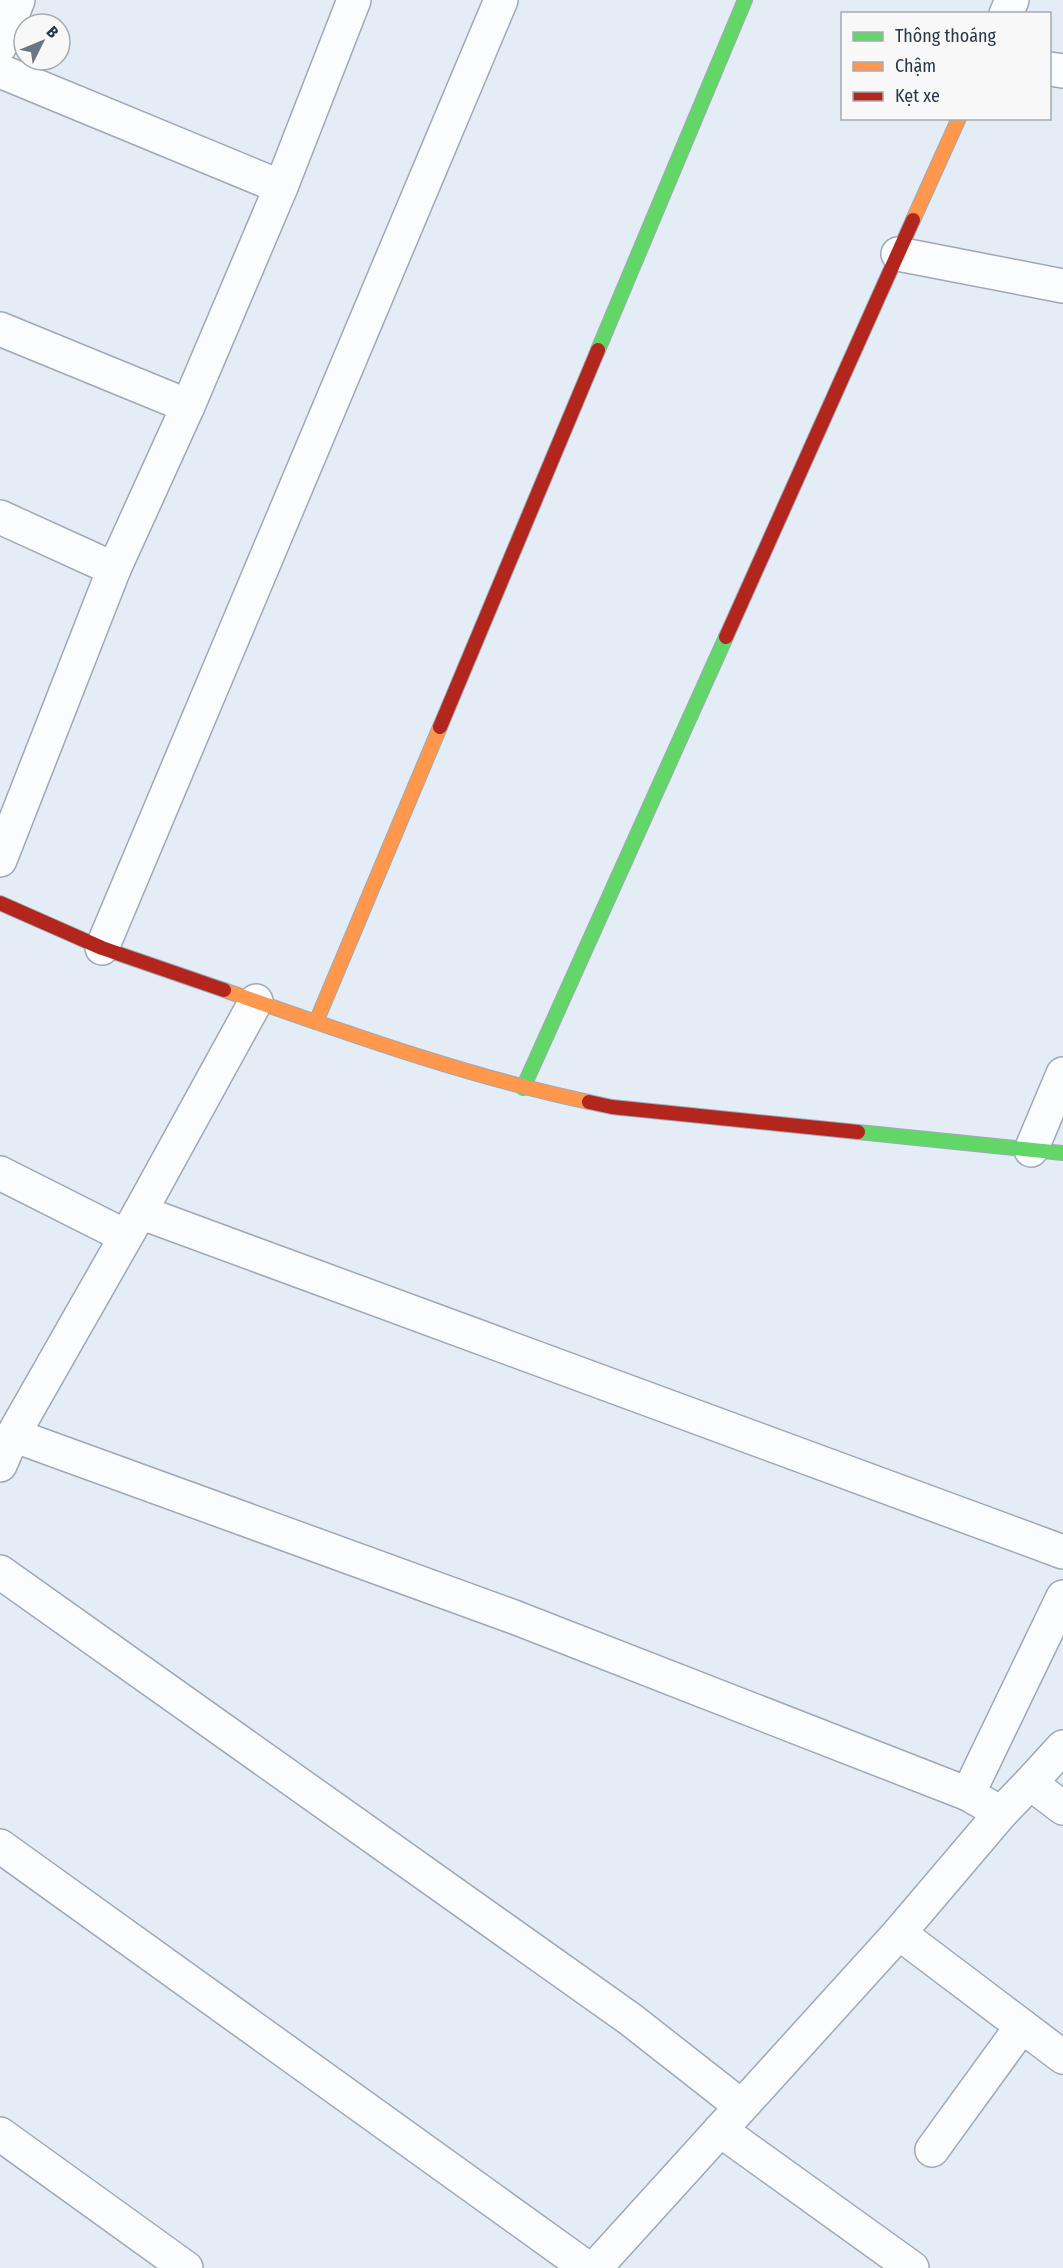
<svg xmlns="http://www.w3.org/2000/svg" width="1063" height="2268" font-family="'Fira Sans Condensed',sans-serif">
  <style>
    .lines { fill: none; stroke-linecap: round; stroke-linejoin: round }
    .street-casing { stroke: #9ea9b5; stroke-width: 36 }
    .fast-casing { stroke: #9ea9b5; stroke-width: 16 }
    .slow-casing { stroke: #9ea9b5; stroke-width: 16 }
    .jam-casing { stroke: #9ea9b5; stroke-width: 16 }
    .street { stroke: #fbfcfe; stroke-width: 33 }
    .fast { stroke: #63d668; stroke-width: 14 }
    .slow { stroke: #ff974d; stroke-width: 14 }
    .jam { stroke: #b3261e; stroke-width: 14 }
  </style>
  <rect width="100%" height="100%" fill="#e4edf6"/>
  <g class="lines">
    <g class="street-casing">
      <g id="street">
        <polyline points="1006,14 1012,0"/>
        <polyline points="0,46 18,0"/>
        <polyline points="1050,69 1063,71"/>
        <polyline points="0,71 281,187"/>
        <polyline points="898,254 1063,286"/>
        <polyline points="0,329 188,406"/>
        <polyline points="0,517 114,569"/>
        <polyline points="0,860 114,569 188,406 281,187 354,0"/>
        <polyline points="102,948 501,0"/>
        <polyline points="1031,1150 1063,1074"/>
        <polyline points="0,1173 125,1236"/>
        <polyline points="140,1212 1063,1552"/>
        <polyline points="13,1435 514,1617 968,1794 1001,1813"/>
        <polyline points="0,1465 13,1435 140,1212 256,1001"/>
        <polyline points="0,1572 630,2019 741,2106"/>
        <polyline points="1030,1783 1063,1747"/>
        <polyline points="968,1794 1063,1597"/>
        <polyline points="0,1846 587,2268"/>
        <polyline points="899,1933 1063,2057"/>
        <polyline points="720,2130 912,2268"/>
        <polyline points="0,2134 186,2268"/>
        <polyline points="932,2150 1022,2026"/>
        <polyline points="595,2268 899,1933 1001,1813 1030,1783 1063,1808"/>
      </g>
    </g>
    <g class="fast-casing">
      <g id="fast">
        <polyline points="598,350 745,0"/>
        <polyline points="523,1088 726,637"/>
        <polyline points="858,1132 1063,1153"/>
      </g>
    </g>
    <g class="slow-casing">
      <g id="slow">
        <polyline points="913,220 959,118"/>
        <path d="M224,990C344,1032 465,1076 589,1102"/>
        <polyline points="316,1022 440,727"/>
      </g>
    </g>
    <g class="jam-casing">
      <g id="jam">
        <polyline points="726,637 913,220"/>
        <polyline points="440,727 598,350"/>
        <polyline points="0,903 102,948 224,990"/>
        <polyline points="589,1102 612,1107 858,1132"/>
      </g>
    </g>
    <use href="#street" class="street"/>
    <use href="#fast" class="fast"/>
    <use href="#slow" class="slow"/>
    <use href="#jam" class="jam"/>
  </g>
  <rect x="841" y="12" width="210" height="108" fill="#f8f8f8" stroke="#a4abb2" stroke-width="1.5"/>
  <rect x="853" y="32" width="30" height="9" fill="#63d668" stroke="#a4abb2" stroke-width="1.5"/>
  <text x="895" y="42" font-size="18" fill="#273748">Thông thoáng</text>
  <rect x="853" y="62" width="30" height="9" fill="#ff974d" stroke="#a4abb2" stroke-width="1.5"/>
  <text x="895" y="72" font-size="18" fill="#273748">Chậm</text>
  <rect x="853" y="92" width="30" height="9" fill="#b3261e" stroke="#a4abb2" stroke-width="1.5"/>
  <text x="895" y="102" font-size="18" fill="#273748">Kẹt xe</text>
  <g transform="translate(42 42) rotate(47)"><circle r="28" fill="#f8f8f8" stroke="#a4abb2" stroke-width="1.5"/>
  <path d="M0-4.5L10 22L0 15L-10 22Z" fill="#697785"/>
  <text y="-9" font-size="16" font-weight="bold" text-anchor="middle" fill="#273748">B</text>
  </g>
</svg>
